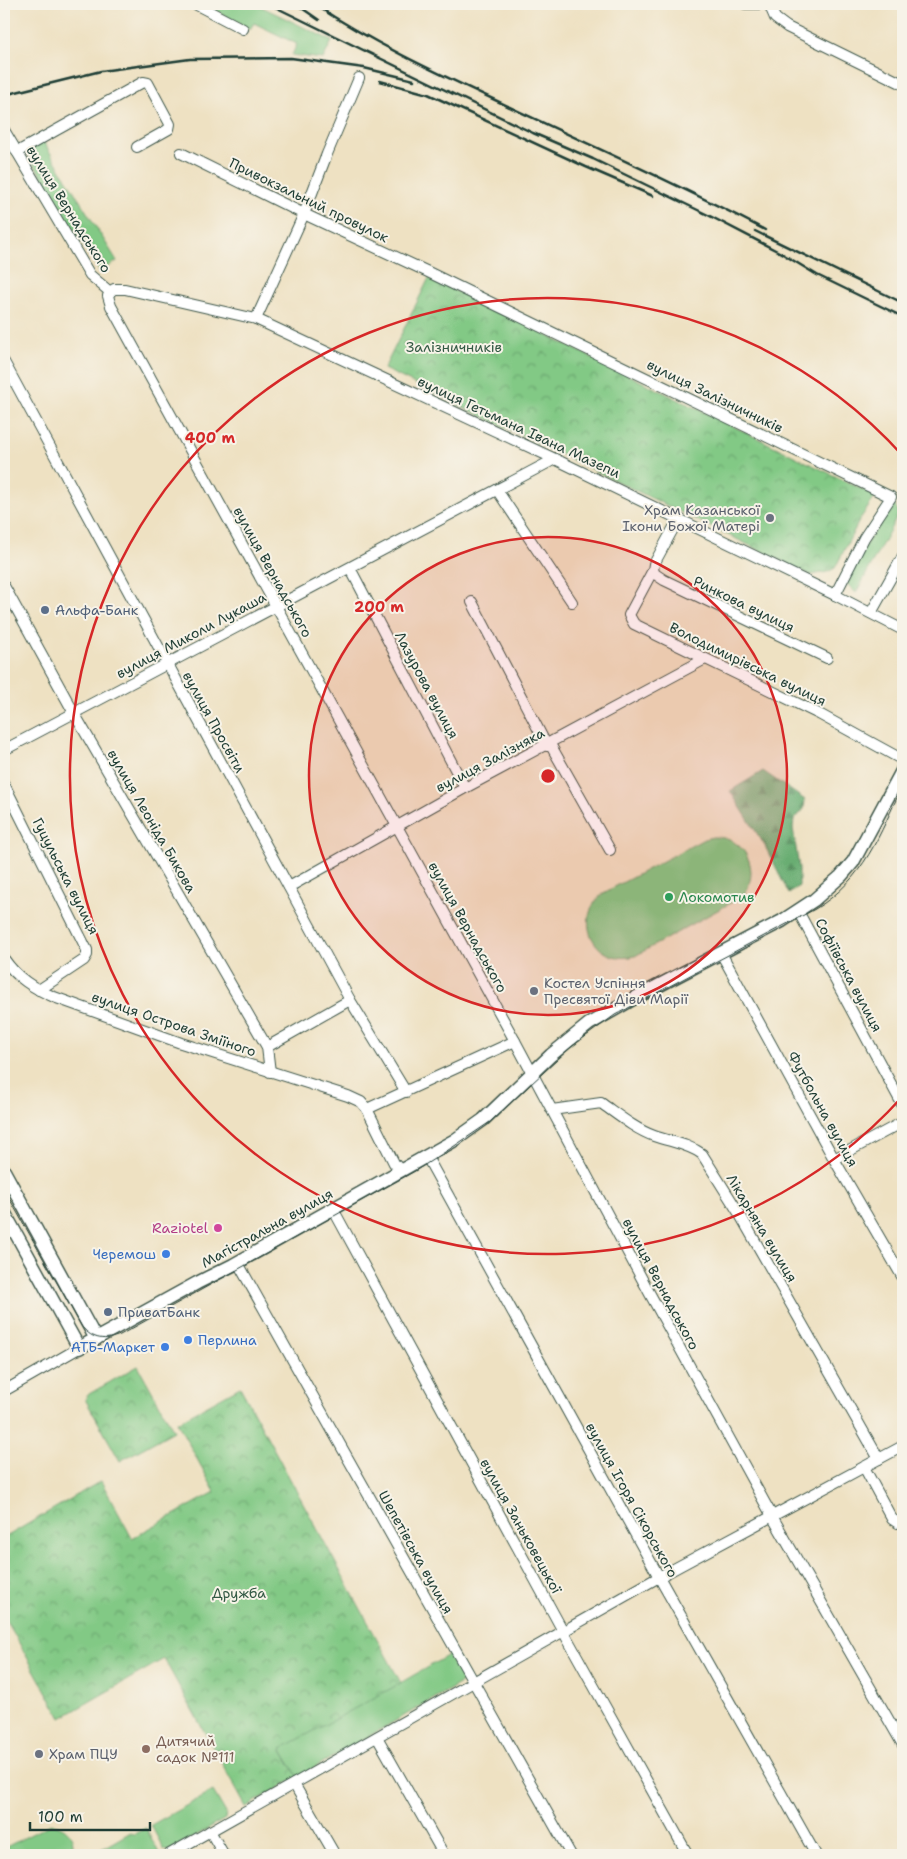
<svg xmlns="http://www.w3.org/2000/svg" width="907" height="1859" font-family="'Shantell Sans',sans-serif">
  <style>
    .grass { fill: #82c985; stroke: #50835c }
    .forest { fill: url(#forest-firs); stroke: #447553 }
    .park { fill: url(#park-crowns); stroke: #50835c }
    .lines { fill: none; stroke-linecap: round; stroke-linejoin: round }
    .minor-casing { stroke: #3e5649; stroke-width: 12 }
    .major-casing { stroke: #3e5649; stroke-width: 15 }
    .minor { stroke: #fff; stroke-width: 10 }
    .major { stroke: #fff; stroke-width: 12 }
    .tram { stroke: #1f3d34; stroke-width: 1 }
    .rail { stroke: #1f3d34; stroke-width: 2.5 }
    .ring { fill: none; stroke: #d62828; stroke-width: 2.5 }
    .worship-dot { fill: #6b7280; stroke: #f7f3e8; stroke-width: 2 }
    .service-dot { fill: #5c6f8a; stroke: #f7f3e8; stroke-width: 2 }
    .leisure-dot { fill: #2e9e5b; stroke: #f7f3e8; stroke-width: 2 }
    .hotel-dot { fill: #d1479c; stroke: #f7f3e8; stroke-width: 2 }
    .shop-dot { fill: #3f7fe0; stroke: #f7f3e8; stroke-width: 2 }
    .education-dot { fill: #8d6e63; stroke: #f7f3e8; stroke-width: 2 }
    .labels { text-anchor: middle; stroke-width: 4; stroke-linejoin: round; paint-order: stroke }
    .street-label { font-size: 14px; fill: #1f3d34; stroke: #f7f3e8 }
    .park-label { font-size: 14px; fill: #335944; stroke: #f7f3e8 }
    .worship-label { font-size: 14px; fill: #5b616d; stroke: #f7f3e8; text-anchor: start }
    .service-label { font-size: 14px; fill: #4e5e75; stroke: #f7f3e8; text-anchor: start }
    .leisure-label { font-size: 14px; fill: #27864d; stroke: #f7f3e8; text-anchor: start }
    .hotel-label { font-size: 14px; fill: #b23c85; stroke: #f7f3e8; text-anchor: end }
    .shop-label { font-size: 14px; fill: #366cbe; stroke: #f7f3e8; text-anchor: end }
    .education-label { font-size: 14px; fill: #785e54; stroke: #f7f3e8; text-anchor: start }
    .centre { fill: #d62828; stroke: #f7f3e8; stroke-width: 2.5 }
    .ring-label { font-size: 15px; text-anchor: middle; font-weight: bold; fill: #d62828; stroke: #f7f3e8; stroke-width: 4; stroke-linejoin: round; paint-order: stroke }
  </style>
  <defs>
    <pattern id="forest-firs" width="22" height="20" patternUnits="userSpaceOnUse" patternTransform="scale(1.25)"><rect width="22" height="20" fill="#69ad72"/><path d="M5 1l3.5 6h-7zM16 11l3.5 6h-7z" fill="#568e5e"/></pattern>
    <pattern id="park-crowns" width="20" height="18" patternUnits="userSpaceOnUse" patternTransform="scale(1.25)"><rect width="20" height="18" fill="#82c985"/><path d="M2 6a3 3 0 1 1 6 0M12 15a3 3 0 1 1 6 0" fill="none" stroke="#6aa46e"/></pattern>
  </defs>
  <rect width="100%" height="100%" fill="#f7f3e8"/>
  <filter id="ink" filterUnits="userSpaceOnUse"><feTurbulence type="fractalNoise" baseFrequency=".02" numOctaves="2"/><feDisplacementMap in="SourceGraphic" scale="10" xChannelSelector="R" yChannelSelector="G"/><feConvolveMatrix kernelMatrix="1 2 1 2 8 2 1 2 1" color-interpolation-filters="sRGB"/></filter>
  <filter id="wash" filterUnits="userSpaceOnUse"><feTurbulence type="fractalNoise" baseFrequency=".0096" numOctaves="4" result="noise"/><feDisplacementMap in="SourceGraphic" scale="20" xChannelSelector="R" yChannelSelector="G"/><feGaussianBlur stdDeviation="1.12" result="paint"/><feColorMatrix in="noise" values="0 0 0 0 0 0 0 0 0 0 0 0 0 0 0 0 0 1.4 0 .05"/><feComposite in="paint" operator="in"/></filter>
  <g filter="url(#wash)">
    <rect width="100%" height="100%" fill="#eee1c2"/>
    <g class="grass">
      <polygon points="202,4 256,4 332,41 323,59 292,55 297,44 254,23 250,29"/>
      <polygon points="43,141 117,261 100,272 26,151"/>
      <path d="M894,504L899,513L856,593L847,584C856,554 876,530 894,504Z"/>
      <path d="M713,837C745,836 762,870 743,896L635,956C593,967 570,915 607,891L704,839Z"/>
      <polygon points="240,1387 400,1683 454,1652 466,1674 466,1679 456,1686 298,1777 254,1704"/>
      <polygon points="213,1791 226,1813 225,1819 169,1851 164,1850 151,1825"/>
      <path d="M51,1824C66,1825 80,1840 69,1855H4V1848Z"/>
      <polygon points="146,1828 160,1855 91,1855 129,1833 134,1834"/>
    </g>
    <polygon class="forest" points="763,771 805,800 804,809 794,820 793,828 799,868 799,886 789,894 765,846 730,791"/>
    <g class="park">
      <polygon points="429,278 876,496 860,519 835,568 827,572 811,575 384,369"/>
      <polygon points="138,1366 174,1431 120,1461 85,1399 89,1394"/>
      <polygon points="240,1387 401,1683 281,1749 298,1777 246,1807 164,1659 61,1718 4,1616 4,1538 101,1481 132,1538 215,1492 177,1422"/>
    </g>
  </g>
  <g filter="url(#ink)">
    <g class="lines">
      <g class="minor-casing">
        <g id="minor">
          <polyline points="195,4 243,29"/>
          <polyline points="745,4 760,4"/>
          <polyline points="769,4 775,18 787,27 903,84"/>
          <polyline points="4,130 90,275 110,292"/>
          <polyline points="17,152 143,82 148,83 170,124 169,129 137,147"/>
          <polyline points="181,153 304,214 426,271 891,497 864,538 835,595"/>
          <polyline points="110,292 108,296 111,306 515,1041 650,1294 772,1516 903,1745"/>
          <polyline points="110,292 114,289 125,289 256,319 555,459 835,595 903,630"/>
          <polyline points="256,319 304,214 327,154 359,78"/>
          <polyline points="4,362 350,1000 406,1092"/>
          <polyline points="497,490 572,602"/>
          <polyline points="679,518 654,564 653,570 629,615 634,624 819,714 903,760"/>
          <polyline points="350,568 465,788"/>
          <polyline points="653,570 655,574 664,580 827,658"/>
          <polyline points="4,586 74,713 267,1047 270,1072"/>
          <polyline points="472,602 547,746"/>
          <polyline points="871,613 903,556"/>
          <polyline points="550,744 610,850"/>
          <polyline points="4,750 555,459"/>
          <polyline points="4,784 87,950 87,955 84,960 39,990"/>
          <polyline points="289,887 465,788 705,659"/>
          <polyline points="798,911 903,1106"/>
          <polyline points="721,953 834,1159 903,1278"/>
          <path d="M4,959C17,978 33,988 54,997L181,1043L348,1096L361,1102L367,1109L515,1041"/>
          <polyline points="267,1047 350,1000"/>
          <polyline points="367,1109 394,1163 401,1171"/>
          <path d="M552,1110L601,1103C618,1115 635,1129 654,1136C671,1142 688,1144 702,1154L739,1213L879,1459"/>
          <polyline points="427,1157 659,1577 816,1855"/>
          <polyline points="834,1159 903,1122"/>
          <polyline points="333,1209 563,1631 688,1855"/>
          <polyline points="238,1263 571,1855"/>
          <polyline points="4,1391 79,1348"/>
          <polyline points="864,1467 892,1519 898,1523 903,1521"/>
          <polyline points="377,1737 444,1855"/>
          <polyline points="294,1784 335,1855"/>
          <polyline points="210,1831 224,1855"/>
          <polyline points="168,1855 659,1577 903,1446"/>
        </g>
      </g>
      <g class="major-casing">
        <g id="major">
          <polyline points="4,1171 96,1339"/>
          <polyline points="4,1212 79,1348 197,1283 233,1265 455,1140 483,1120 551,1055 589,1024 633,999 782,921 814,900 841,876 853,862 903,769"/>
        </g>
      </g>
      <use href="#minor" class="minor"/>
      <use href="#major" class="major"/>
      <path class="tram" d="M4,1189L82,1327C93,1340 105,1341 120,1335L415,1171L453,1147L490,1122L571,1047L615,1015L815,909C865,879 879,835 903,785"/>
      <g class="rail">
        <polyline points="269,4 533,133 593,159 706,214 781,253 817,275 903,317"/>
        <polyline points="296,4 319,20"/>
        <path d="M314,4C371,42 433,71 495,100C585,143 677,183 765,230"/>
        <polyline points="380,81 428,94 586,167 653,196"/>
        <polyline points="4,95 101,71 190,59 291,58 364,68 414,80"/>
        <polyline points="755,231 903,303"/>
      </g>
    </g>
  </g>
  <circle cx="548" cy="776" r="239" fill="#d62828" fill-opacity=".12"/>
  <g class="ring">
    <circle cx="548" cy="776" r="239"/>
    <path d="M903 1096A478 478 0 1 1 903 456"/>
  </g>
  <g class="worship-dot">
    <circle cx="770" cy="518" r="5"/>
    <circle cx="534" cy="991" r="5"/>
    <circle cx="39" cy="1754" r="5"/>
  </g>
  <g class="service-dot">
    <circle cx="45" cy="610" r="5"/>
    <circle cx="108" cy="1312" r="5"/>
  </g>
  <circle class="leisure-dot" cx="669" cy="897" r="5"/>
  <circle class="hotel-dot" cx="218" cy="1228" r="5"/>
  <g class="shop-dot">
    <circle cx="166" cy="1254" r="5"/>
    <circle cx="188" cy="1340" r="5"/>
    <circle cx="165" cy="1347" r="5"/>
  </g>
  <circle class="education-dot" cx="146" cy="1749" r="5"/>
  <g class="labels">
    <g class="street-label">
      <text transform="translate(309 200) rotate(26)" y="5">Привокзальний провулок</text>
      <text transform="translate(69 209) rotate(58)" y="5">вулиця Вернадського</text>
      <text transform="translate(715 396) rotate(26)" y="5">вулиця Залізничників</text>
      <text transform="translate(519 427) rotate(25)" y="5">вулиця Гетьмана Івана Мазепи</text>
      <text transform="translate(273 572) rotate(61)" y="5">вулиця Вернадського</text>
      <text transform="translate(744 604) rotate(26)" y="5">Ринкова вулиця</text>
      <text transform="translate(191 635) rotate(-28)" y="5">вулиця Миколи Лукаша</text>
      <text transform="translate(748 664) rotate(26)" y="5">Володимирівська вулиця</text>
      <text transform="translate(427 685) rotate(62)" y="5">Лазурова вулиця</text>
      <text transform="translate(214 722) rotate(61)" y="5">вулиця Просвіти</text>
      <text transform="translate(490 760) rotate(-28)" y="5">вулиця Залізняка</text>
      <text transform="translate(152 821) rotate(60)" y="5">вулиця Леоніда Бикова</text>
      <text transform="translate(66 876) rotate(63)" y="5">Гуцульська вулиця</text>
      <text transform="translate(468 927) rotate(61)" y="5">вулиця Вернадського</text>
      <text transform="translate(849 975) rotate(62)" y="5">Софіївська вулиця</text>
      <text transform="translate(174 1024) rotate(19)" y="5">вулиця Острова Зміїного</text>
      <text transform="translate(823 1109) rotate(61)" y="5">Футбольна вулиця</text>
      <text transform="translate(267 1228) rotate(-29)" y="5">Магістральна вулиця</text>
      <text transform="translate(762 1228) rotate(59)" y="5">Лікарняна вулиця</text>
      <text transform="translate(661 1284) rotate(62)" y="5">вулиця Вернадського</text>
      <text transform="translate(632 1500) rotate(61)" y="5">вулиця Ігоря Сікорського</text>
      <text transform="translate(521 1526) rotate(61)" y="5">вулиця Заньковецької</text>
      <text transform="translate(416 1552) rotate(61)" y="5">Шепетівська вулиця</text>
    </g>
    <g class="park-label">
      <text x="454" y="352">Залізничників</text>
      <text x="239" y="1598">Дружба</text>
    </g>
    <g class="worship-label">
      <text x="760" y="515" text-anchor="end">Храм Казанської<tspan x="760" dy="16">Ікони Божої Матері</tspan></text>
      <text x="544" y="988">Костел Успіння<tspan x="544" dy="16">Пресвятої Діви Марії</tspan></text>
      <text x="49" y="1759">Храм ПЦУ</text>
    </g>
    <g class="service-label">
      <text x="55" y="615">Альфа-Банк</text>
      <text x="118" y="1317">ПриватБанк</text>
    </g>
    <g class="leisure-label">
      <text x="679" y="902">Локомотив</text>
    </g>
    <g class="hotel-label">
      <text x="208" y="1233">Raziotel</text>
    </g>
    <g class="shop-label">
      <text x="156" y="1259">Черемош</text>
      <text x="198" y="1345" text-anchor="start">Перлина</text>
      <text x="155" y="1352">АТБ-Маркет</text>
    </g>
    <g class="education-label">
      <text x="156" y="1746">Дитячий<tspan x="156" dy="16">садок №111</tspan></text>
    </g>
  </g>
  <circle cx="548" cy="776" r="8" class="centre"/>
  <g class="ring-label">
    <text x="210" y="443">400 m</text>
    <text x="379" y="612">200 m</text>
  </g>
  <rect width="907" height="1859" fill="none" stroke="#f7f3e8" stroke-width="20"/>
  <path d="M30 1822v8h120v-8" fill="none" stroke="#1f3d34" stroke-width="2.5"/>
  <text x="38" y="1822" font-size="15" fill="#1f3d34" stroke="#f7f3e8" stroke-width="4" paint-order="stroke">100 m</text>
</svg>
